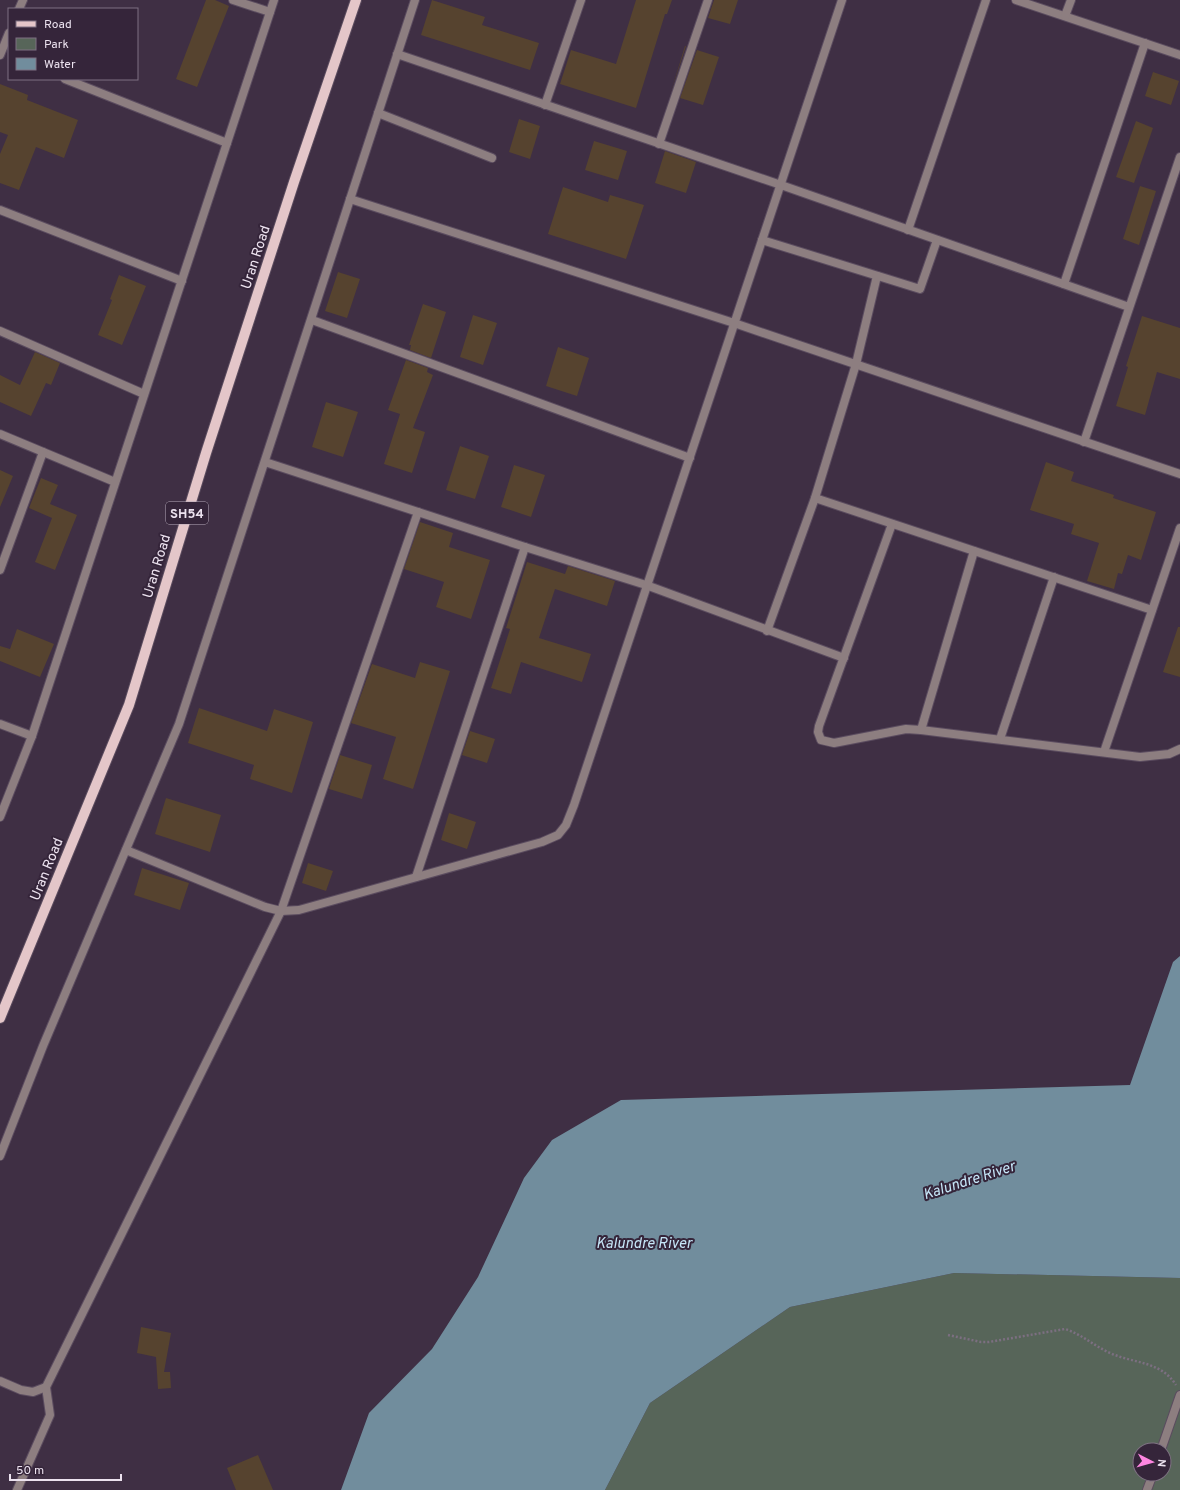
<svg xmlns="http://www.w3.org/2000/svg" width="1180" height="1490" font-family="Overpass,sans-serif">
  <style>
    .green { fill: #576559; fill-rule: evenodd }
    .water { fill: #718d9d }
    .building { fill: #56432f }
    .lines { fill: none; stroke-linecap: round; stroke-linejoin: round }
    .street-casing { stroke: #5b4c5f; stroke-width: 10 }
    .primary-casing { stroke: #5b4c5f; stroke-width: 12 }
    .path { stroke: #7c6f81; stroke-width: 2.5; stroke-dasharray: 2 2; stroke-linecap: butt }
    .street { stroke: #8d7e80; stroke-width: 8 }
    .primary { stroke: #e4c6c9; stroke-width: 10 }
    .labels { text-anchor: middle; stroke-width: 4; stroke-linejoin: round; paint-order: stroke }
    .shield { fill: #35253a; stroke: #b5a9b9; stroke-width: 1 }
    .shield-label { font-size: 13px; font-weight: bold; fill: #ece2ef }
    .street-label { font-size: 14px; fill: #ece2ef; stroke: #35253a }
    .water-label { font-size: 15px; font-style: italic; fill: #c6e6f8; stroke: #35253a }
  </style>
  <rect width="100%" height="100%" fill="#3f2f44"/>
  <path class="green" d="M954,1273L1180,1278V1490H605L650,1403L790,1307ZM1140,1450H1164V1474H1140Z"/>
  <polygon class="water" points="1180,956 1180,1278 954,1273 790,1307 650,1403 605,1490 341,1490 369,1413 432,1349 478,1277 524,1178 552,1140 621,1100 1130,1085 1173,962"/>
  <g class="building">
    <polygon points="206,0 215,0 229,6 197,87 176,79"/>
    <polygon points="432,0 485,17 482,25 539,43 530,70 421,35"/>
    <polygon points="636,0 672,0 667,14 665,14 636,108 560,84 571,50 616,64"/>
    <polygon points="714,0 738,0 730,24 708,18"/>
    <polygon points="685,46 686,46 670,95"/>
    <polygon points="697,50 719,57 703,105 680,98"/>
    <polygon points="1153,72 1179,81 1171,105 1145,96"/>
    <polygon points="0,84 28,95 27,100 78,120 64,158 36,147 19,190 0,183 0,154 8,135 0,132"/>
    <polygon points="519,119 540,126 530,159 509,152"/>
    <polygon points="1136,121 1153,128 1134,183 1116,177"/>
    <polygon points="594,141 627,151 618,180 585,170"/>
    <polygon points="665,151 696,162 686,193 655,183"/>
    <polygon points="1140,186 1156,191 1139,245 1123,239"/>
    <polygon points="563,187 608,202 610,195 644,205 626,259 548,234"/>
    <polygon points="338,272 360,279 347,318 325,311"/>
    <polygon points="119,275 146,286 122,345 98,335 112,300 110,299"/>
    <polygon points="423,304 446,312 431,358 410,350 411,345 409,345"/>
    <polygon points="473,315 497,323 483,365 460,357"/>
    <polygon points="1142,316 1180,328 1180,379 1157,372 1145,415 1116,406 1128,367 1126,366"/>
    <polygon points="558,347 589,358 577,396 546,386"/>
    <polygon points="35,352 60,363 51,385 46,383 31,416 0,402 0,375 20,385"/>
    <polygon points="406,360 428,368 427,372 433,375 413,428 425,432 412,473 384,464 400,414 388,410"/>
    <polygon points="326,402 358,412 343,457 312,447"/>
    <polygon points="460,446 489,456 475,499 446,490"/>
    <polygon points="1046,462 1074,472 1071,481 1114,495 1113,498 1156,512 1141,560 1128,555 1122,574 1118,573 1114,589 1087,581 1099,543 1071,534 1074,524 1030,510"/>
    <polygon points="514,465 545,475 531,517 501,507"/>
    <polygon points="0,470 13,476 0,507"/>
    <polygon points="41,478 58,485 50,504 77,515 55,570 35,562 52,518 29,508"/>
    <polygon points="420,522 453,533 449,547 490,560 471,619 436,607 444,582 404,569"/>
    <polygon points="527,562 565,574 568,566 615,581 607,606 555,589 539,638 591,654 582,682 521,662 511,694 491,688 510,629 506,628"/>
    <polygon points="1178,627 1180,627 1180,677 1163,672"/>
    <polygon points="17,629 54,644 40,677 0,661 0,646 10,649"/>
    <polygon points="420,662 450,671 413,789 383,779 396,737 351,723 372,664 415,678"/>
    <polygon points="199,708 267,731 274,709 313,722 292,793 250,779 254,765 188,743"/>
    <polygon points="470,731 495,739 487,763 462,755"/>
    <polygon points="340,755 372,765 362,799 329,789"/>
    <polygon points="166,798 221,815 210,852 155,834"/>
    <polygon points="449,813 476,822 467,849 441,840"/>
    <polygon points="308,863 333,871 326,891 302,883"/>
    <polygon points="142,868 189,883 180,910 134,895"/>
    <polygon points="141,1327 171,1333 164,1372 170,1372 171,1388 158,1389 156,1357 137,1353"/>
    <polygon points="258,1455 273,1490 236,1490 227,1468"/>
  </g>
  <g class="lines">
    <g class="street-casing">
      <g id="street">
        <polyline points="233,0 270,12"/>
        <polyline points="1016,0 1180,55"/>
        <polyline points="19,9 23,0"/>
        <polyline points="1065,16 1071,0"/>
        <polyline points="397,54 781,185 1129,307"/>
        <polyline points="0,55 9,33"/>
        <polyline points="65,79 227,143"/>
        <polyline points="545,105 581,0"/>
        <polyline points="378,113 492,158"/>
        <polyline points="659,144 708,0"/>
        <polyline points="350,199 734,323 1180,474"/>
        <polyline points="0,210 182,281"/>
        <polyline points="908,230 986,0"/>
        <polyline points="762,240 920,289 937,240"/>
        <polyline points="1064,284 1145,43"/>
        <polyline points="312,320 690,458"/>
        <polyline points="0,331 144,394"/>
        <polyline points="0,434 115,482"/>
        <polyline points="1084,442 1180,157"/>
        <polyline points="265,462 525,547 646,585 844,658"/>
        <polyline points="815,498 1152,610"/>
        <polyline points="892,524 819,726 818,732 821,740 834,743 906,729 921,730 1140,757 1169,754 1180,749"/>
        <polyline points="0,570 43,452"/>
        <polyline points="767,631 815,498 856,364 877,276"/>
        <polyline points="0,724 32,736"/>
        <polyline points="921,730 974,551"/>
        <polyline points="1000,739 1054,577"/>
        <polyline points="1104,752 1180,528"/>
        <polyline points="0,817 32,736 274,0"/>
        <polyline points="126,850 265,907 281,911 299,910 542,842 558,835 566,825 574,805 842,0"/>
        <polyline points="416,877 525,547"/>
        <polyline points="0,1156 43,1046 179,724 415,0"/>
        <polyline points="0,1381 21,1390 33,1392 46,1387 281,911 418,512"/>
        <polyline points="1161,1450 1180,1395"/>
        <polyline points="17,1490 50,1415 46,1387"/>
        <polyline points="1147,1490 1153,1474"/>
      </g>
    </g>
    <g class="primary-casing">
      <polyline id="primary" points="0,1018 129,705 206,453 294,182 356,0"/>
    </g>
    <path class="path" d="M948,1335L981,1342H989L1065,1329C1081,1334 1093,1345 1108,1352C1132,1364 1160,1360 1176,1385"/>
    <use href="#street" class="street"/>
    <use href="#primary" class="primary"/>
  </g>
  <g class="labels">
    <rect class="shield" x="166" y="502" width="42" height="22" rx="3"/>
    <g class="shield-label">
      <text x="187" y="518">SH54</text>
    </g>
    <g class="street-label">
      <text transform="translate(255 257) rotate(-72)" y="5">Uran Road</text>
      <text transform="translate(156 566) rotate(-73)" y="5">Uran Road</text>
      <text transform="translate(46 869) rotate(-68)" y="5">Uran Road</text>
    </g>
    <g class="water-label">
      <text transform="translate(969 1180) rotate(-18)" y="5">Kalundre River</text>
      <text x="644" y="1248">Kalundre River</text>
    </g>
  </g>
  <rect x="8" y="8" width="130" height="72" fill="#35253a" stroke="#7e7182"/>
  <rect x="16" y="21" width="20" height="6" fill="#e4c6c9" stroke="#7e7182"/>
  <text x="44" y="28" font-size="12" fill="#ece2ef">Road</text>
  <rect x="16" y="38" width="20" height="12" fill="#576559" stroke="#7e7182"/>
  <text x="44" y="48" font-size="12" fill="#ece2ef">Park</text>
  <rect x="16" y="58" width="20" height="12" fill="#718d9d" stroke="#7e7182"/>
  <text x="44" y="68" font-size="12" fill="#ece2ef">Water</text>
  <g transform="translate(1152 1462) rotate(96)"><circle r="19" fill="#35253a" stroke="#7e7182"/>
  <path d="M0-3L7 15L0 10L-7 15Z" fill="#fe86e1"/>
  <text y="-6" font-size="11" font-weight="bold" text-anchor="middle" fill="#ece2ef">N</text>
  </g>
  <path d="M10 1474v6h111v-6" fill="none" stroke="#ece2ef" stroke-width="2"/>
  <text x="16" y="1474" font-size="12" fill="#ece2ef" stroke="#35253a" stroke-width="3" paint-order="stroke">50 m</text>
</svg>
